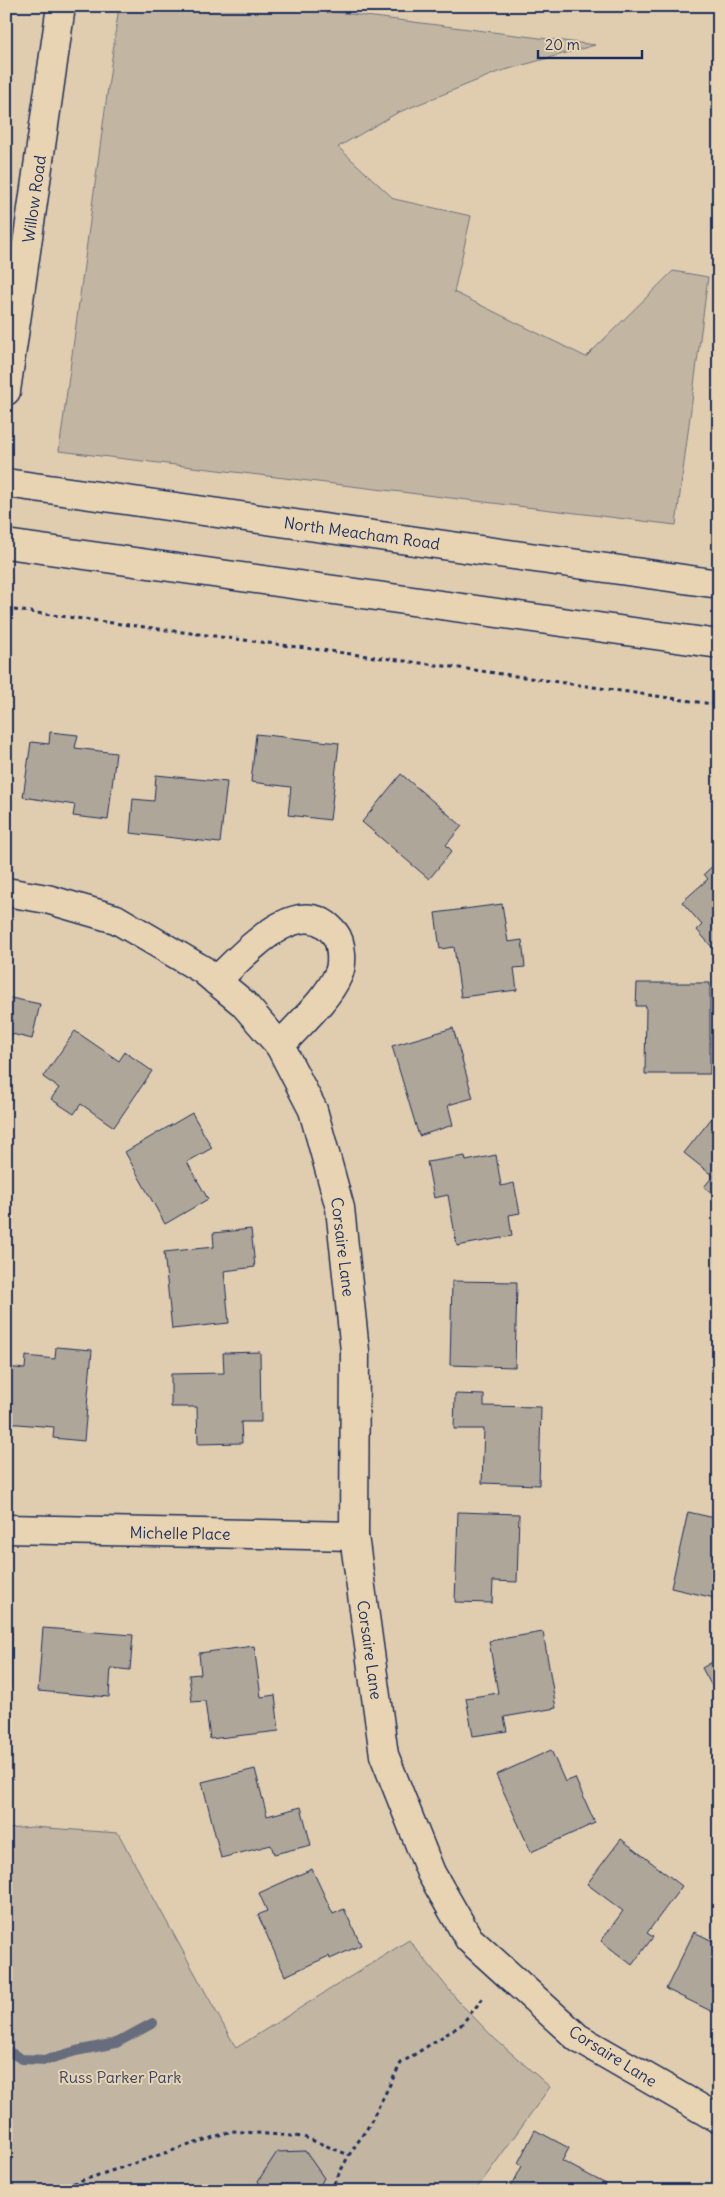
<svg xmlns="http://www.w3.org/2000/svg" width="725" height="2197" font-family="Delius,sans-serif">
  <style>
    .green { fill: #c2b6a3; stroke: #6e7280 }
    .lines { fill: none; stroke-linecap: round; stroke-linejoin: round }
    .stream { stroke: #686d7e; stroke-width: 10 }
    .building { fill: #afa69a; stroke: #1b2f5e }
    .minor-casing { stroke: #1b2f5e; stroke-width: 31 }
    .major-casing { stroke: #1b2f5e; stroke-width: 31 }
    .path { stroke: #1b2f5e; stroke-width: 3; stroke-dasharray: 4 4; stroke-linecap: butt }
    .minor { stroke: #e8d4b2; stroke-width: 28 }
    .major { stroke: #e8d4b2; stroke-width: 28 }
    .labels { text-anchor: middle; stroke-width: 4; stroke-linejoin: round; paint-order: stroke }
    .street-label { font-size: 16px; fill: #1b2f5e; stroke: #e8d4b2 }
    .park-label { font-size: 16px; fill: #344368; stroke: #e8d4b2 }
  </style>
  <rect width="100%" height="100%" fill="#e0cdaf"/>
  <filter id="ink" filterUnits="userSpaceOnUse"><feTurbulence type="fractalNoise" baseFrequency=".02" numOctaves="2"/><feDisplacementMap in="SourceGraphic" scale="10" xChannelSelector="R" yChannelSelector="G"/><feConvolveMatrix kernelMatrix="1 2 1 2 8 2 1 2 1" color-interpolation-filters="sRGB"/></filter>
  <g filter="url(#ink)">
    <g class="green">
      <polygon points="119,6 287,6 595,45 498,72 397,113 338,147 394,199 471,216 454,292 586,357 673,271 708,277 676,525 59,451"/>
      <polygon points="33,1827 118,1833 236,2048 409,1940 459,2002 495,2039 550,2087 475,2191 6,2191 6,1829"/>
    </g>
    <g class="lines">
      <polyline class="stream" points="6,2050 22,2059 46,2060 76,2051 116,2043 153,2023"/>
    </g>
    <g class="building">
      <polygon points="326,6 363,6 362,12"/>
      <polygon points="50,732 78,735 75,748 116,753 108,820 73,816 75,805 23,797 31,742 49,744"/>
      <polygon points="256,734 339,743 330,820 288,815 291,787 251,782"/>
      <polygon points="6,736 10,737 6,762"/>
      <polygon points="401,774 462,826 446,845 452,851 429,879 362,822"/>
      <polygon points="156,775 227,782 220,843 130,833 133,799 154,801"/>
      <polygon points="719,860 719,955 697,930 702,925 682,902 708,879 704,874"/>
      <polygon points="502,904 508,942 522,940 525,967 514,968 517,990 461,997 454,947 440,949 435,913"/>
      <polygon points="637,983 710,983 710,1074 645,1074 646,1006 636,1006"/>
      <polygon points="6,997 40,1004 32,1039 12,1034 6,1059"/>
      <polygon points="453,1028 473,1098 448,1105 453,1125 419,1136 392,1046"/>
      <polygon points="75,1031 119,1061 125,1052 152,1071 114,1127 81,1104 74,1114 51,1099 59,1088 43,1077"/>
      <polygon points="719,1109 719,1198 704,1187 713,1176 684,1153"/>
      <polygon points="192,1113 212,1148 187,1162 208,1199 165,1224 125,1152"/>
      <polygon points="496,1155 501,1186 514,1183 520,1213 509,1215 512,1236 457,1246 448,1195 434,1198 427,1162 465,1156 466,1161"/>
      <polygon points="251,1229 255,1267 224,1271 229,1323 172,1329 164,1252 214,1247 213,1233"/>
      <polygon points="452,1281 517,1282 515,1367 450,1365"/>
      <polygon points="56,1347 92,1350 84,1441 53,1438 54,1427 6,1423 6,1367 25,1369 26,1356 55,1359"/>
      <polygon points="260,1352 261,1422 241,1422 242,1443 198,1444 197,1407 171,1407 171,1374 224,1373 223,1353"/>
      <polygon points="455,1394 484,1395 484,1406 541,1407 539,1485 482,1483 484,1429 454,1429"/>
      <polygon points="458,1512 519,1514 517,1582 493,1581 492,1603 455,1602"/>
      <polygon points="688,1512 719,1519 719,1599 671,1588"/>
      <polygon points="43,1628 133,1635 130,1670 111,1668 109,1697 38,1691"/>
      <polygon points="6,1632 12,1632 11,1688 6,1688"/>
      <polygon points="543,1632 556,1708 504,1717 507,1731 473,1736 466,1698 498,1693 489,1641"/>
      <polygon points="254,1646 261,1697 275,1695 279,1731 210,1739 205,1701 192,1702 189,1675 201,1674 199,1653"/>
      <polygon points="719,1658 719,1699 702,1668"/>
      <polygon points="551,1750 565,1782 575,1778 595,1823 531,1852 496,1775"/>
      <polygon points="255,1769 267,1816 301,1807 311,1845 274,1854 271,1845 221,1858 202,1782"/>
      <polygon points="621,1839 682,1886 647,1933 653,1937 632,1965 601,1941 623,1911 587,1884"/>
      <polygon points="312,1869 333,1914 344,1909 361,1945 330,1959 329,1956 285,1976 258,1915 267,1911 259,1893"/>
      <polygon points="694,1932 719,1944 719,2015 666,1989"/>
      <polygon points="535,2130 569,2148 562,2161 606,2184 603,2191 509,2191 522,2166 518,2163"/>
      <polygon points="305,2151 324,2178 317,2191 264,2191 258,2181 277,2152"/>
    </g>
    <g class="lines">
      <g class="minor-casing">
        <g id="minor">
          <polyline points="6,391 61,6"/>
          <polyline points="6,892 47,899 116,919 203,970 243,1003 280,1046 313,1110 340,1208 355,1351 354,1536 384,1755 431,1873 469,1939 578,2038 719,2119"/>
          <path d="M216,981C242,957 300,888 335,934C342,943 343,965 338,975C327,1000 298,1025 280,1046"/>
          <polyline points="6,1529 354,1536"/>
        </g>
      </g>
      <g class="major-casing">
        <g id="major">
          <polyline points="6,483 719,584"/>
          <polyline points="6,544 719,644"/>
        </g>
      </g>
      <g class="path">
        <polyline points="6,609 467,669 719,705"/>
        <polyline points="50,2191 232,2131 304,2137 349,2155"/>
        <polyline points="330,2191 349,2155 368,2127 401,2063 461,2025 485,1996"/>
      </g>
      <use href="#minor" class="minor"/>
      <use href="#major" class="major"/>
    </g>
  </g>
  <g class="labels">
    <g class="street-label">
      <text transform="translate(34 199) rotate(-82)" y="6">Willow Road</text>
      <text transform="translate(362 533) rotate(8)" y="6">North Meacham Road</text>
      <text transform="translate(343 1247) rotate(83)" y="6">Corsaire Lane</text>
      <text transform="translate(180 1533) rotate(1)" y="6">Michelle Place</text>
      <text transform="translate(370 1650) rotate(82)" y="6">Corsaire Lane</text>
      <text transform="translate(613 2056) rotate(32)" y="6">Corsaire Lane</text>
    </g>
    <g class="park-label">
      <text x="120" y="2083">Russ Parker Park</text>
    </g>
  </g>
  <rect width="725" height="2197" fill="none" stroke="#e8d4b2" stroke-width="25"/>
  <rect x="12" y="12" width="700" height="2172" fill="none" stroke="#1b2f5e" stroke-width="2" filter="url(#ink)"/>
  <path d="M538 50v8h104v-8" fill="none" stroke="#1b2f5e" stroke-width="2.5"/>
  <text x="545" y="50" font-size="15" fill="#1b2f5e" stroke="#e8d4b2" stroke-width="4" paint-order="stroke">20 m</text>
</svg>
